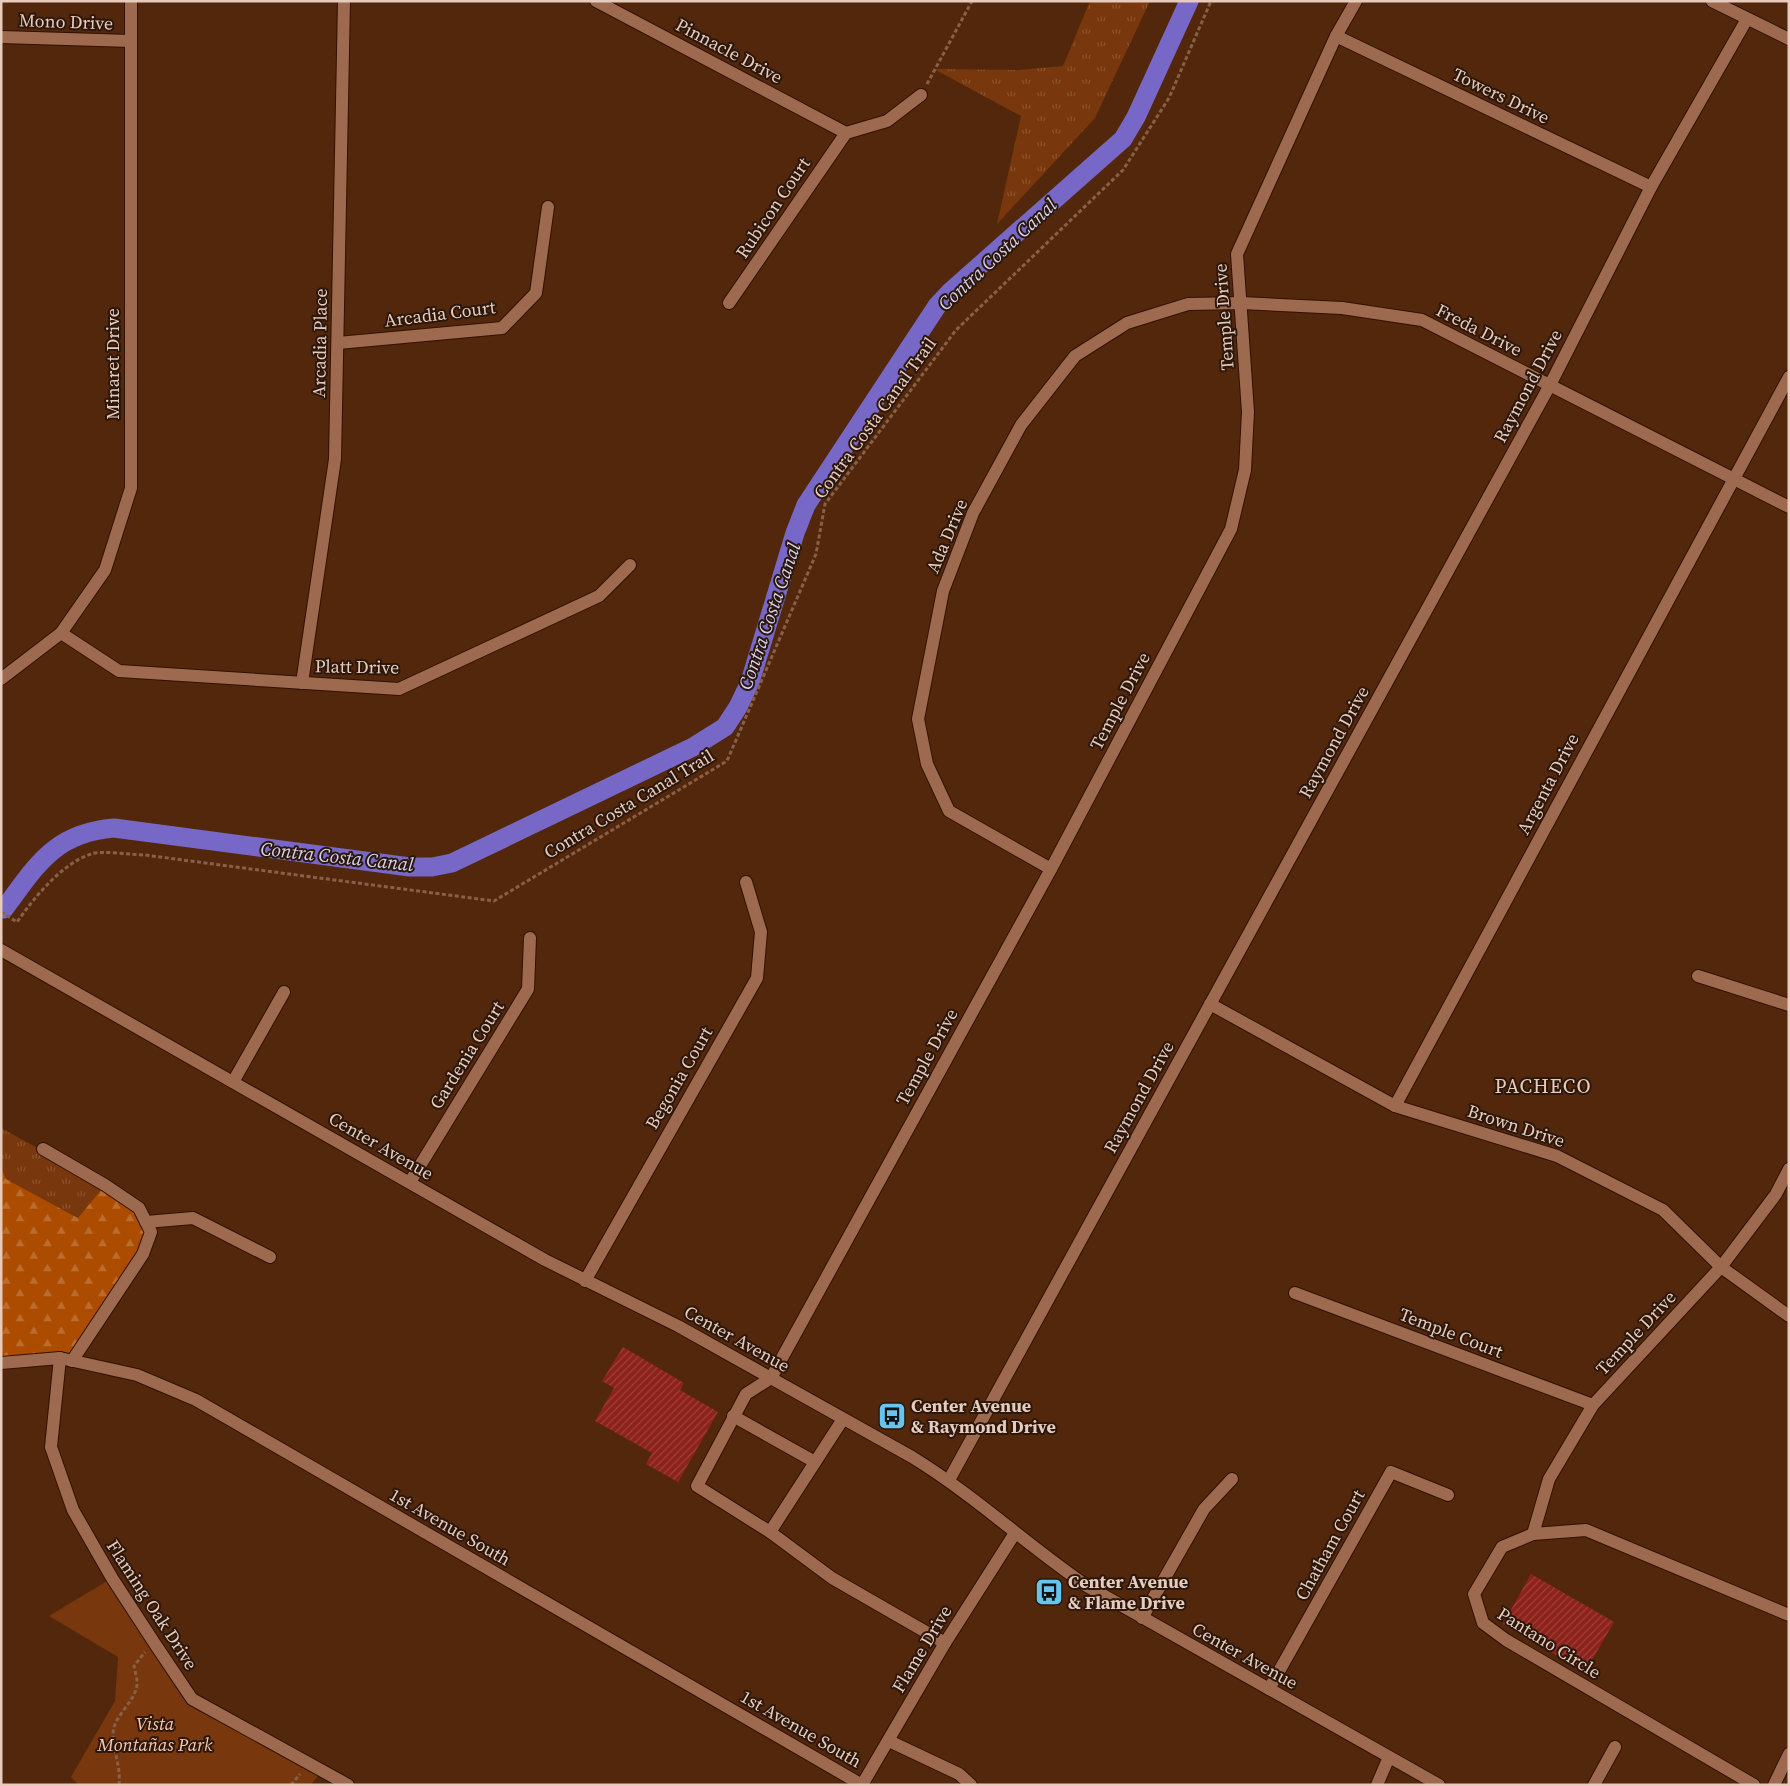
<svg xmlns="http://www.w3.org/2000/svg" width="1790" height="1786" font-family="'Source Serif 4',serif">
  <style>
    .grass { fill: url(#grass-tufts) }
    .forest { fill: url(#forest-firs) }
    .park { fill: #78370c }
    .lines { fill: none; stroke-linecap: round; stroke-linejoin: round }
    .canal { stroke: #7767c7; stroke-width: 19 }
    .building { fill: url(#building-hatch) }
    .minor-casing { stroke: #321100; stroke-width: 14 }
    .path { stroke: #876049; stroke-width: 3; stroke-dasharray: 4 2.5; stroke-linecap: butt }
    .minor { stroke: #9d6a4f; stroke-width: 12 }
    .labels { text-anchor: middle; stroke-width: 4; stroke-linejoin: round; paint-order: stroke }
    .street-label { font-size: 18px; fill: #e7cbbc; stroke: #2b170c }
    .poi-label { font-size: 18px; font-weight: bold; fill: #e7cbbc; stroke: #2b170c; text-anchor: start }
    .park-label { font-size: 18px; font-style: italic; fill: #fbc7ad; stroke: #2b170c }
    .water-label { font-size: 19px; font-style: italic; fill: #d5d3ec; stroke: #2b170c }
    .quarter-label { font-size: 20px; letter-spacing: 1px; fill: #e7cbbc; stroke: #2b170c }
  </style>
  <defs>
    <pattern id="grass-tufts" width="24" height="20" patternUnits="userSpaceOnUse" patternTransform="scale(1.25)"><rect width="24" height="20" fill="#78370c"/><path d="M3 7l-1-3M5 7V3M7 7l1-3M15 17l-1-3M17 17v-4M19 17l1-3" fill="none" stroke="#8b532d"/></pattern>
    <pattern id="forest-firs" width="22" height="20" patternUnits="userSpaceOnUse" patternTransform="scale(1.25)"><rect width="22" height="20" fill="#ab4c00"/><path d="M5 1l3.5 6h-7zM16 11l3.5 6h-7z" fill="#ba6d2f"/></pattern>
    <pattern id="building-hatch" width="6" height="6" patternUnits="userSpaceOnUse" patternTransform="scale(1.25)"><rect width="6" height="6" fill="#8d221b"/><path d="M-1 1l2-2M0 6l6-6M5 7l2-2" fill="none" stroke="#9d413a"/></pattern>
  </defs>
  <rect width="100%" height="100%" fill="#53270b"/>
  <g class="grass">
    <polygon points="1090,1 1150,1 1095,118 997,224 1021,116 934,69 1019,70 1063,66"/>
    <polygon points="1,1128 105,1185 78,1218 6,1179 1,1168"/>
  </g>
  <polygon class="forest" points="1,1168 6,1179 78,1218 105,1185 139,1208 151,1232 72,1361 1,1363"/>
  <polygon class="park" points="112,1578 192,1699 322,1770 311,1785 79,1785 71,1777 115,1701 118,1657 49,1616"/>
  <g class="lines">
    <path class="canal" d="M4,909C37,865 54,833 114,828L410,867H432L452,863L693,747L725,727L738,707L750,682L795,533L806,505L937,306L951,291L1123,139L1136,117L1189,1"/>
  </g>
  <g class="building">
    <polygon points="623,1347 684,1383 680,1390 718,1412 678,1482 646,1464 652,1453 595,1421 614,1388 602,1381"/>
    <polygon points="1531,1574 1614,1622 1585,1672 1503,1624"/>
  </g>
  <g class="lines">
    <g class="minor-casing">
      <g id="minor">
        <polyline points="596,1 846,133"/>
        <polyline points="1712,1 1789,39"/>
        <polyline points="1336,36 1651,187"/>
        <polyline points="1,37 131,41"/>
        <polyline points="846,133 887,121 921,95"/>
        <polyline points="729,303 846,133"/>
        <polyline points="338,343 502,328 536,293 548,207"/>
        <polyline points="61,633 119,671 399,689 599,596 630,565"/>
        <polyline points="1,679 61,633 105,570 131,488 131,1"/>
        <polyline points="302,683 335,459 344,1"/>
        <polyline points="1051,869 949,811 927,764 918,719 943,591 973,513 1021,425 1075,356 1127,323 1188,304 1242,303 1342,308 1422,320 1789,507"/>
        <path d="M1,950L545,1260L678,1326L912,1457C974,1495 1027,1545 1087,1586L1439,1785"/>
        <polyline points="1698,976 1789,1005"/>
        <polyline points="1210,1004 1395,1106 1557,1156 1663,1210 1721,1267 1789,1316"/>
        <polyline points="233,1082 284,992"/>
        <polyline points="1395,1106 1789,377"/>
        <polyline points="43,1149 105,1185 139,1208 151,1232 143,1254 72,1361"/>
        <polyline points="410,1182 528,989 530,938"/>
        <polyline points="146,1222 193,1218 270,1257"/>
        <polyline points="585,1281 757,978 761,932 746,882"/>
        <polyline points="1295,1293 1593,1405"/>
        <polyline points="60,1358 51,1447 73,1510 112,1578 155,1644 192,1699 348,1785"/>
        <polyline points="1,1363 60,1358 137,1375 196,1400 862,1785"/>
        <polyline points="733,1416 815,1462"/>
        <polyline points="949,1480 1550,385 1651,187 1747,19"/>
        <polyline points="770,1532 843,1419"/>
        <polyline points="1533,1534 1549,1479 1593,1405 1721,1267 1776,1194 1789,1169"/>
        <polyline points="1142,1618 1204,1509 1232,1479"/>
        <polyline points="945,1643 832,1578 770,1532 697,1486 746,1394 771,1378 1051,869 1231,529 1245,470 1248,412 1237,254 1336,36 1356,1"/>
        <polyline points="1269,1689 1391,1472 1448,1495"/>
        <polyline points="889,1741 959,1774 971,1785"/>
        <polyline points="862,1785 945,1643 1015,1533"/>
        <polyline points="1377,1785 1389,1757"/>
        <polyline points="1594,1785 1615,1747"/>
        <polyline points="1754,1785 1506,1640 1483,1623 1474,1594 1502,1547 1533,1534 1586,1530 1789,1615"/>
        <polyline points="1774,1785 1789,1754"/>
      </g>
    </g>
    <g class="path">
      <polyline points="927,84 972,1"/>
      <path d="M1,912L17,922C34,898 61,864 91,854C102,850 131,855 145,855L494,901L727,761L816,554L825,504L956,330L1123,170L1169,98L1211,1"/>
      <path d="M119,1785C121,1765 113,1752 113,1734C113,1716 134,1704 137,1685C138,1680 135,1672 134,1666L145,1652"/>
      <polyline points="291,1785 300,1774"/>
    </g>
    <use href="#minor" class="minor"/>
  </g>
  <defs>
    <g id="bus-square" transform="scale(1.4375)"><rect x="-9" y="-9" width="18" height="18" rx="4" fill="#65c5ee" stroke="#2b170c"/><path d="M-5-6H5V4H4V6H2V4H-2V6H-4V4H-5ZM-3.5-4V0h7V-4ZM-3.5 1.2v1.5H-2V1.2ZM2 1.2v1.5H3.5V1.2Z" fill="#111"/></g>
  </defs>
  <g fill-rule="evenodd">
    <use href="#bus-square" x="892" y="1416"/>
    <use href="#bus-square" x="1049" y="1592"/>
  </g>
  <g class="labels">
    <g class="street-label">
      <text transform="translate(66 22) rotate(2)" y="6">Mono Drive</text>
      <text transform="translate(729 51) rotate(28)" y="6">Pinnacle Drive</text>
      <text transform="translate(1501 96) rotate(26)" y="6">Towers Drive</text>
      <text transform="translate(773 208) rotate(-56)" y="6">Rubicon Court</text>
      <text transform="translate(440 314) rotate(-7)" y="6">Arcadia Court</text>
      <text transform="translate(1224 317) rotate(-94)" y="6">Temple Drive</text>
      <text transform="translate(1479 330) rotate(27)" y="6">Freda Drive</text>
      <text transform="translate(320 343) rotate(-89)" y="6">Arcadia Place</text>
      <text transform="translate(113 364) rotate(-90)" y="6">Minaret Drive</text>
      <text transform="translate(1528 386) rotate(-62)" y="6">Raymond Drive</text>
      <text transform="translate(875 418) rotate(-54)" y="6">Contra Costa Canal Trail</text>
      <text transform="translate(947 536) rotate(-67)" y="6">Ada Drive</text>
      <text transform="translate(357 667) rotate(1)" y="6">Platt Drive</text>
      <text transform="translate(1120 701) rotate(-62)" y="6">Temple Drive</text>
      <text transform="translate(1334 742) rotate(-61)" y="6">Raymond Drive</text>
      <text transform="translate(1548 784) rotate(-62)" y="6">Argenta Drive</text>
      <text transform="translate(629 804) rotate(-31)" y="6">Contra Costa Canal Trail</text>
      <text transform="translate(467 1055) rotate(-58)" y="6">Gardenia Court</text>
      <text transform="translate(927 1057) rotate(-61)" y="6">Temple Drive</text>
      <text transform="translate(679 1078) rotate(-60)" y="6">Begonia Court</text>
      <text transform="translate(1139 1097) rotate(-61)" y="6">Raymond Drive</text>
      <text transform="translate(1516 1126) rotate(18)" y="6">Brown Drive</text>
      <text transform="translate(381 1146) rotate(30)" y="6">Center Avenue</text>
      <text transform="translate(1451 1333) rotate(21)" y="6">Temple Court</text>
      <text transform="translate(1636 1333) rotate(-47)" y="6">Temple Drive</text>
      <text transform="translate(737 1339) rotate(29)" y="6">Center Avenue</text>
      <text transform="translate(450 1527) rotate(30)" y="6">1st Avenue South</text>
      <text transform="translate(1330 1545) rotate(-61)" y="6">Chatham Court</text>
      <text transform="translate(152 1605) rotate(57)" y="6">Flaming Oak Drive</text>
      <text transform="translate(1549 1643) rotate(32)" y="6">Pantano Circle</text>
      <text transform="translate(922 1649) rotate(-59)" y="6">Flame Drive</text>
      <text transform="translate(1245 1656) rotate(29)" y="6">Center Avenue</text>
      <text transform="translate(801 1729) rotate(30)" y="6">1st Avenue South</text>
    </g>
    <g class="poi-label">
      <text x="911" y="1412">Center Avenue<tspan x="911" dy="21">&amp; Raymond Drive</tspan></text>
      <text x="1068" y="1588">Center Avenue<tspan x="1068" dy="21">&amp; Flame Drive</tspan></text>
    </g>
    <g class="park-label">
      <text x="155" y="1730">Vista<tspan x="155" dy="21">Montañas Park</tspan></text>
    </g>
    <g class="water-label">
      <text transform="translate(997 254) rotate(-43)" y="7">Contra Costa Canal</text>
      <text transform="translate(769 616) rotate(-71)" y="7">Contra Costa Canal</text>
      <text transform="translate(337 856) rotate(6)" y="7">Contra Costa Canal</text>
    </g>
    <g class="quarter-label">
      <text x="1543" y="1093">PACHECO</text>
    </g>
  </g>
  <rect width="1790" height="1786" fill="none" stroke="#e7cbbc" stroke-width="5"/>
</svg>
